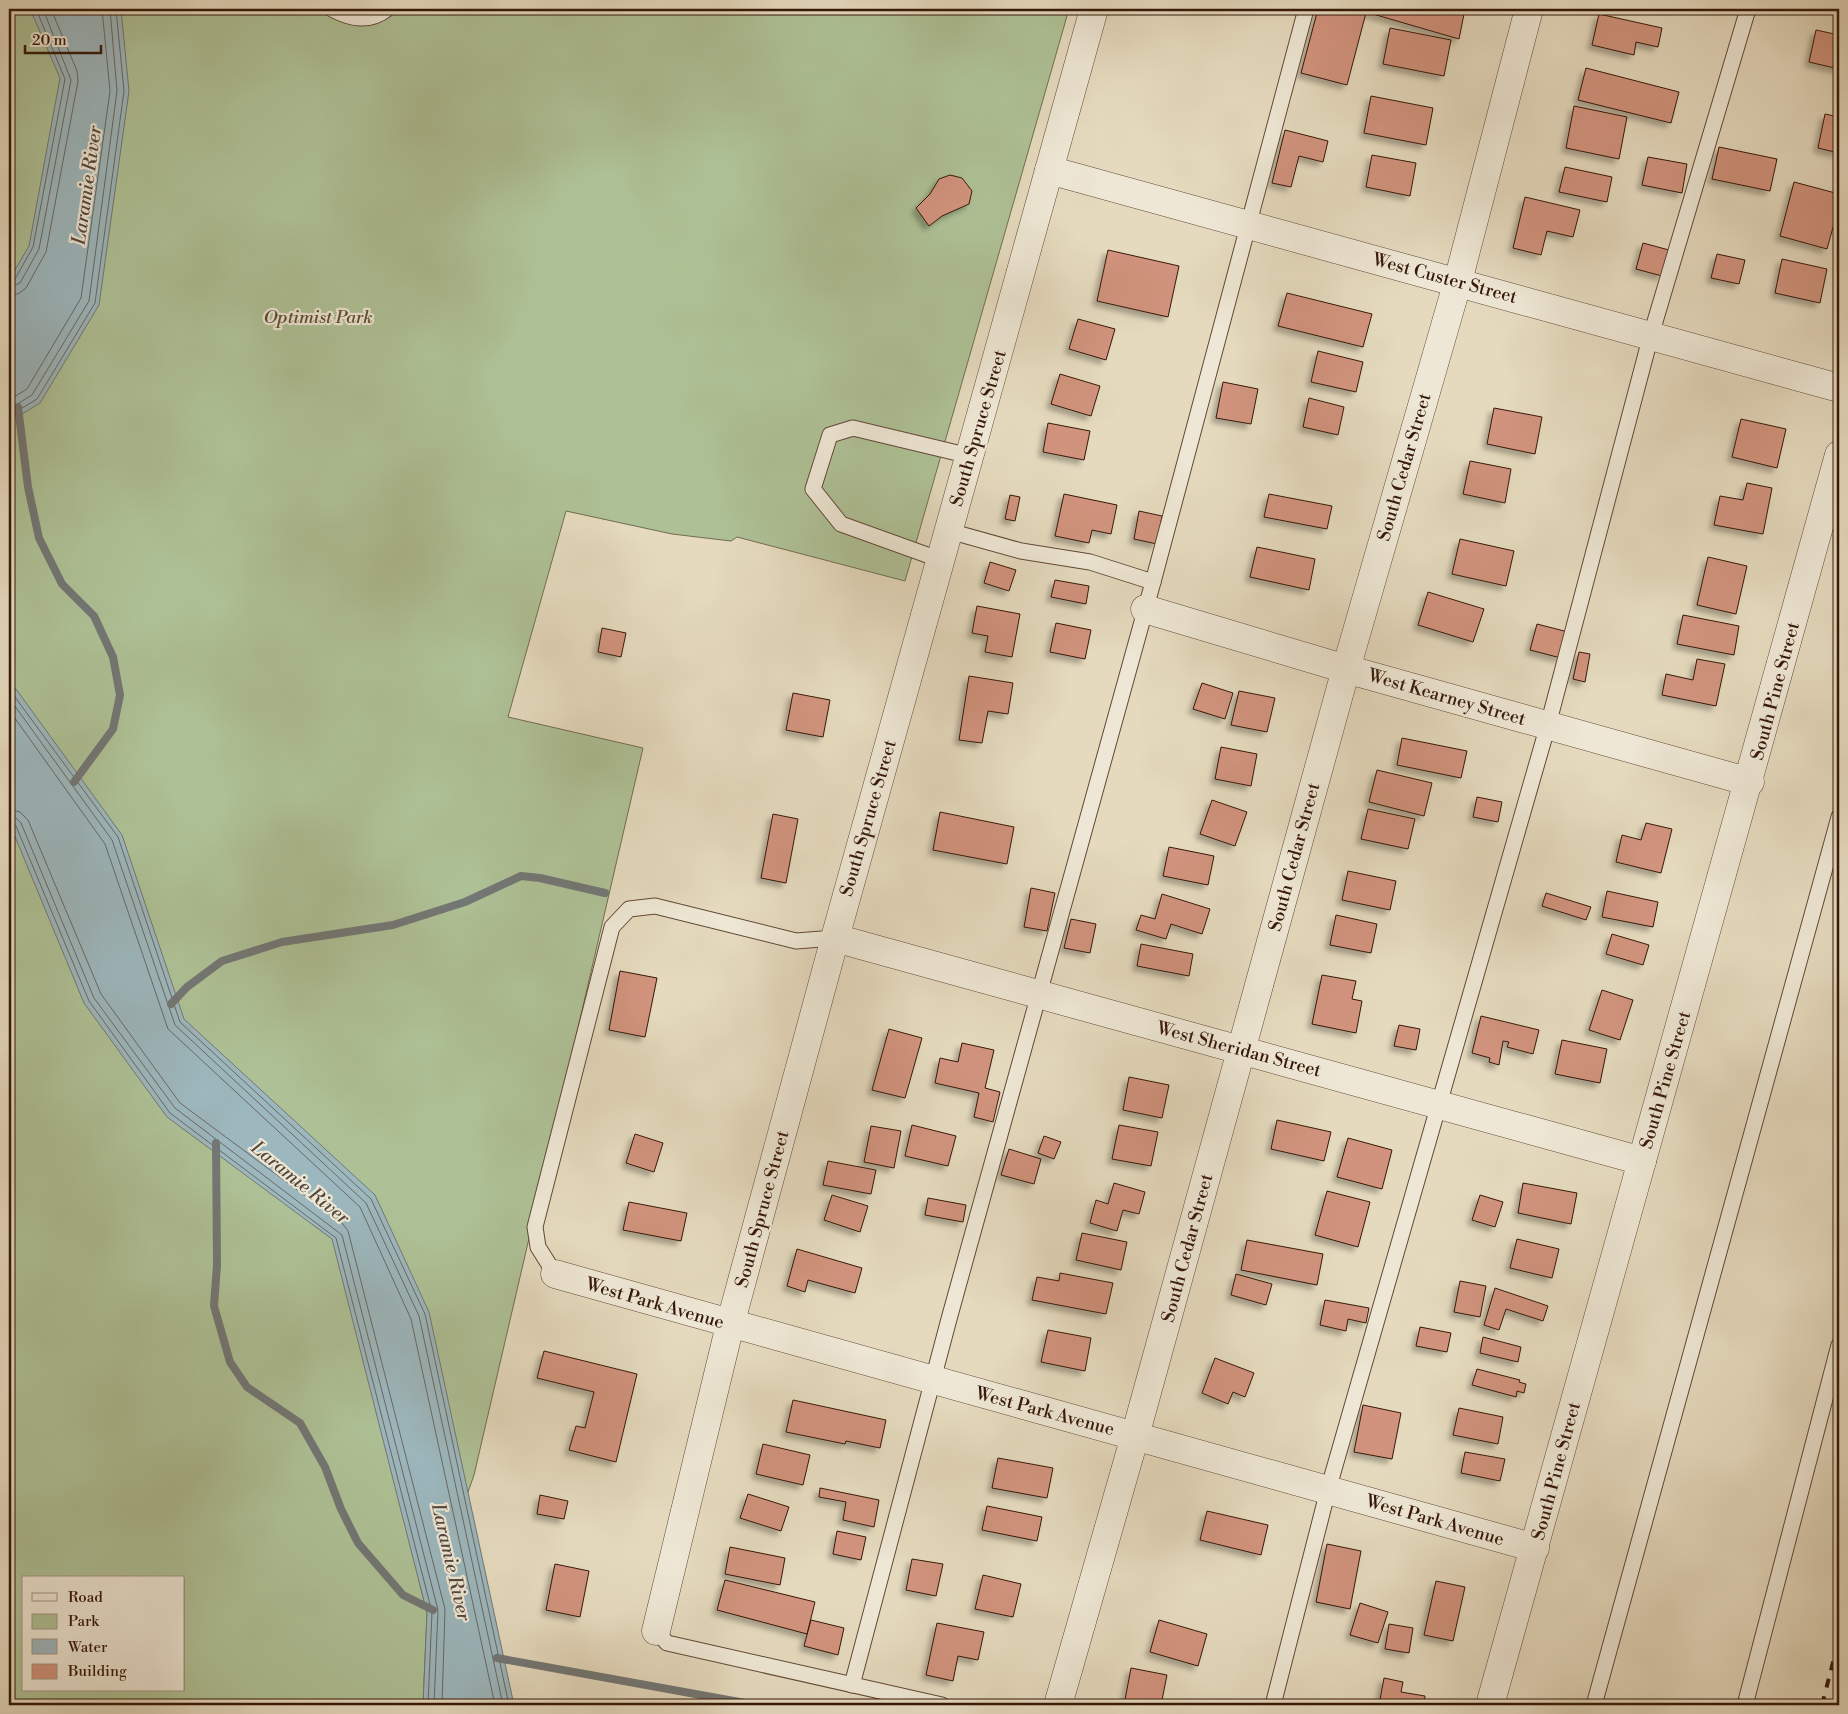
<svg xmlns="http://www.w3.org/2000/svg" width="1848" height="1714" font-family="'Libre Bodoni',serif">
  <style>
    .green { fill: #aec196; stroke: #726c50; fill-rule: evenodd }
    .water { fill: #9cb7bd; stroke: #737775 }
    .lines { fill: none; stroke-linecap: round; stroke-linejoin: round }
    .shore { stroke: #696863; stroke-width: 1 }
    .stream { stroke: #737775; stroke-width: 8 }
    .building { fill: #d1937d; stroke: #361809; filter: url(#shadow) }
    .service-casing { stroke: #624836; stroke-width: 17 }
    .minor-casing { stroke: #624836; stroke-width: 29 }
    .service { stroke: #eee7d5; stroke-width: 15 }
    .minor { stroke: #eee7d5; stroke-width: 28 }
    .rail { stroke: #361809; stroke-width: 4; stroke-dasharray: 9 9; stroke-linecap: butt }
    .labels { text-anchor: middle; stroke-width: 4.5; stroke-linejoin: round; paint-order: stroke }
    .street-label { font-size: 18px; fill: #361809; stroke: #eee7d5 }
    .park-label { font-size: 18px; font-style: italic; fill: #5a4b33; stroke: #eee7d5 }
    .water-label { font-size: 19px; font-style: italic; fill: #55483f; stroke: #eee7d5 }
  </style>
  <defs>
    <filter id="shadow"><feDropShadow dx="-4.5" dy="4.5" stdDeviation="2.5" flood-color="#0004"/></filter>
  </defs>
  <rect width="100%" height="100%" fill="#e5dabe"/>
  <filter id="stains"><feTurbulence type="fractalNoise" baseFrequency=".004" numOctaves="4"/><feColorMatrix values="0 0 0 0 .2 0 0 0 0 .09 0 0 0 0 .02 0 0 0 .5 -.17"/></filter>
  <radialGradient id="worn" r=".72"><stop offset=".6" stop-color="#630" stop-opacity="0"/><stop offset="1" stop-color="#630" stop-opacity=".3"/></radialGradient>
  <path class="green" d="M9,9H1069L905,581L737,537L731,541L672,534L566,511L508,717L643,748L474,1475L436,1584L419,1581L427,1613L423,1705H9ZM24,1578H184V1690H24Z"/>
  <g class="water">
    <polygon points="30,9 121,9 129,91 99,305 40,403 9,422 9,280 29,246 60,78"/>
    <polygon points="9,683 16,689 122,835 184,1019 375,1195 429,1312 514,1705 423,1705 427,1613 332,1239 167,1117 84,1003 9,822"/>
  </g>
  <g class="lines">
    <g class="shore">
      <polyline points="9,281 15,279 33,247 65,79 36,9"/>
      <polyline points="9,288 20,283 39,249 71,80 43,9"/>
      <polyline points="9,295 18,294 26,288 46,252 78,81 77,71 51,9"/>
      <polyline points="9,400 27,389 81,298 110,91 102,9"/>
      <polyline points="9,409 32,395 89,301 117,91 110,9"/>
      <polyline points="9,416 37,399 95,303 124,91 116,9"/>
      <polyline points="9,689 118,837 180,1022 371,1199 425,1314 509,1705"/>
      <polyline points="9,698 112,840 175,1025 366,1203 419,1316 503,1705"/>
      <polyline points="9,710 105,844 168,1029 360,1207 411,1319 495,1705"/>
      <polyline points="9,809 20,812 28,820 101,994 180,1103 343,1224 348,1231 445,1609 442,1705"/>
      <polyline points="9,816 16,818 21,823 94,998 175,1108 342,1235 438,1610 434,1705"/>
      <polyline points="9,823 16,826 89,1001 170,1113 336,1238 432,1612 428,1705"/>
    </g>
    <g class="stream">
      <polyline points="18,407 28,487 39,538 62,584 94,616 113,657 120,695 113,729 74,782"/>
      <polyline points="171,1004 187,987 222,961 282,942 393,925 465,902 521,876 540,878 605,893"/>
      <polyline points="216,1143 217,1265 214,1306 230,1362 247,1387 300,1423 325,1467 341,1509 358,1543 403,1595 433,1610"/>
      <polyline points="497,1658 756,1705"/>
    </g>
  </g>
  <g class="building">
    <polygon points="1318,9 1367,9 1347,85 1301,73"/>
    <polygon points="1367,9 1465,9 1459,39 1366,12"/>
    <polygon points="1599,14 1662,28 1658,47 1636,42 1634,55 1592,45"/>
    <polygon points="1390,28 1451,40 1444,76 1383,64"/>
    <polygon points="1816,30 1839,35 1839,69 1809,62"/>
    <polygon points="1586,68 1679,92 1671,123 1578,100"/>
    <polygon points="1371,96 1433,108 1426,145 1364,133"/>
    <polygon points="1574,106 1627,117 1619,159 1566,148"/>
    <polygon points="1825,114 1839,117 1839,153 1818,148"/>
    <polygon points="1285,130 1328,141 1323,162 1299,156 1291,187 1272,183"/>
    <polygon points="1719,147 1777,159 1770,191 1712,179"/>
    <polygon points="1372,155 1416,163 1410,196 1366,187"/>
    <polygon points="1648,157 1687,164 1682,193 1642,185"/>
    <polygon points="1565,167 1612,177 1607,202 1559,192"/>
    <polygon points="950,175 962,178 972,191 969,204 942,216 929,226 916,208 930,194 939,179"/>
    <polygon points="1794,182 1839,194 1839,221 1835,220 1827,249 1780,236"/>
    <polygon points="1525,197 1580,210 1573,237 1547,231 1541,255 1513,248"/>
    <polygon points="1643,243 1669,250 1662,276 1636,269"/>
    <polygon points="1108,250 1179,266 1168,317 1097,301"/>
    <polygon points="1717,254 1745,260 1739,284 1711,278"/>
    <polygon points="1782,259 1827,269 1820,303 1775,293"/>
    <polygon points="1287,293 1372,314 1363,347 1278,326"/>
    <polygon points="1078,319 1115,329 1106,360 1069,349"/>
    <polygon points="1318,351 1363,362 1356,392 1311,382"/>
    <polygon points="1060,374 1100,386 1091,416 1051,404"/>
    <polygon points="1223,382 1258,389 1251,424 1216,418"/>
    <polygon points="1309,398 1344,407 1338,435 1303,427"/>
    <polygon points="1494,408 1542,417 1535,454 1487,444"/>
    <polygon points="1741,419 1786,429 1777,468 1732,457"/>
    <polygon points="1048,423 1090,431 1084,460 1043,452"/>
    <polygon points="1470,461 1511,469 1505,503 1463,494"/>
    <polygon points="1747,483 1772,488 1763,534 1714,525 1720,496 1743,500"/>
    <polygon points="1064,494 1117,505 1111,534 1092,530 1089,543 1055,536"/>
    <polygon points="1269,494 1332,506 1327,529 1264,517"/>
    <polygon points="1010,495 1020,497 1015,521 1005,519"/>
    <polygon points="1139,511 1162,516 1157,544 1134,539"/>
    <polygon points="1460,539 1514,551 1506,586 1452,574"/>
    <polygon points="1257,547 1315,559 1309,590 1250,577"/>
    <polygon points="1708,557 1747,566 1736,614 1697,605"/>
    <polygon points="990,562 1016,570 1009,591 984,583"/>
    <polygon points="1055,580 1089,586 1086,604 1051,597"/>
    <polygon points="1428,592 1484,609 1473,642 1418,625"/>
    <polygon points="977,606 1020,614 1012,657 985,652 988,636 972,633"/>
    <polygon points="1683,615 1739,626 1734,655 1677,644"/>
    <polygon points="1056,623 1091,630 1085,659 1050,652"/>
    <polygon points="1537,624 1568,632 1561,658 1530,650"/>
    <polygon points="602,628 626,633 621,657 598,652"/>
    <polygon points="1579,652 1590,654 1585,682 1573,679"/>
    <polygon points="1697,659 1725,664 1716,706 1662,695 1666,674 1693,680"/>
    <polygon points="969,676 1013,683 1008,714 988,711 982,743 959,740"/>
    <polygon points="1202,683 1233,693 1225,719 1193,709"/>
    <polygon points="1239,691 1275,698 1267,732 1231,725"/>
    <polygon points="793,693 830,700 823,737 786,730"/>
    <polygon points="1402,738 1467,751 1461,778 1397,765"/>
    <polygon points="1221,747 1257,754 1251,786 1215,779"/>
    <polygon points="1377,770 1432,783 1424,816 1369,802"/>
    <polygon points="1477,797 1502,802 1498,822 1473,817"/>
    <polygon points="1212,800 1247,812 1235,846 1200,834"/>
    <polygon points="1368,809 1415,819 1408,849 1361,839"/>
    <polygon points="940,812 1014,827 1007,864 933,850"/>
    <polygon points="773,814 798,819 786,883 761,878"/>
    <polygon points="1646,823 1672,829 1661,873 1616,862 1622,835 1641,840"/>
    <polygon points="1169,847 1214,856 1208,885 1163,876"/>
    <polygon points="1348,871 1396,881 1390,910 1342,900"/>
    <polygon points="1031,888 1055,893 1047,931 1024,927"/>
    <polygon points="1607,891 1658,902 1653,927 1602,917"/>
    <polygon points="1546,893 1591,907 1586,920 1542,906"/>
    <polygon points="1162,894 1210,909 1202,934 1171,924 1166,939 1136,930 1141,915 1155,919"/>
    <polygon points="1336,915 1377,924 1371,953 1330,945"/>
    <polygon points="1071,919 1096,924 1090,953 1064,948"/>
    <polygon points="1612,934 1649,945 1643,965 1606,954"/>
    <polygon points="1141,944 1193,954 1189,976 1137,966"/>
    <polygon points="620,971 657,978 645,1037 609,1030"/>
    <polygon points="1322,975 1356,981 1352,999 1362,1001 1356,1033 1312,1024"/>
    <polygon points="1602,990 1633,1000 1620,1040 1589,1030"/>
    <polygon points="1481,1016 1539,1030 1533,1054 1507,1047 1509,1042 1503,1041 1499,1065 1489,1062 1490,1058 1472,1053"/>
    <polygon points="1399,1025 1420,1029 1416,1050 1394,1046"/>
    <polygon points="889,1029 922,1038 905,1098 872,1090"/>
    <polygon points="1562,1040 1607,1049 1600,1083 1555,1074"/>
    <polygon points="962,1043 994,1050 985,1088 1000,1092 993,1122 974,1117 979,1093 935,1083 940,1058 958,1062"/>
    <polygon points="1129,1077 1169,1085 1162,1118 1123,1110"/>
    <polygon points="1277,1120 1331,1132 1324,1161 1271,1149"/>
    <polygon points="912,1125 956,1136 948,1166 905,1156"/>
    <polygon points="1119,1125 1158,1132 1151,1166 1112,1159"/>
    <polygon points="871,1126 901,1131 894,1168 864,1162"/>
    <polygon points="635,1134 663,1143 654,1172 626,1163"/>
    <polygon points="1044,1136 1061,1142 1054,1159 1038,1153"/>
    <polygon points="1348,1138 1392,1150 1382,1189 1337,1177"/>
    <polygon points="1009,1149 1041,1159 1034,1184 1001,1175"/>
    <polygon points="828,1161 876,1170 871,1194 823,1185"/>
    <polygon points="1114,1183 1145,1192 1139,1214 1123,1210 1117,1231 1090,1223 1096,1200 1108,1204"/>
    <polygon points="1523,1183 1577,1193 1571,1224 1518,1213"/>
    <polygon points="1327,1191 1370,1202 1358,1247 1315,1235"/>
    <polygon points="832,1195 868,1206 860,1232 824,1220"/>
    <polygon points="1480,1195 1503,1202 1495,1227 1472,1220"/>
    <polygon points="928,1198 966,1205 963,1222 925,1215"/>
    <polygon points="629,1202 687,1213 681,1241 623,1230"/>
    <polygon points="1082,1233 1127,1242 1121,1270 1076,1260"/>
    <polygon points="1517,1239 1559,1249 1552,1278 1510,1268"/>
    <polygon points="1247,1240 1323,1254 1317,1285 1241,1270"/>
    <polygon points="797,1249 862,1268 855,1293 808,1280 805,1292 787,1286"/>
    <polygon points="1060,1273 1113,1283 1106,1314 1032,1300 1037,1277 1059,1281"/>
    <polygon points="1236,1274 1272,1284 1266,1305 1231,1295"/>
    <polygon points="1460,1281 1486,1286 1480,1317 1454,1312"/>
    <polygon points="1495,1288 1548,1306 1543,1321 1506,1309 1499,1330 1484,1325"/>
    <polygon points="1325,1300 1369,1308 1366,1323 1348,1319 1346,1331 1320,1325"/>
    <polygon points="1420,1327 1451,1333 1447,1352 1416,1346"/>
    <polygon points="1048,1330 1091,1338 1085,1371 1041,1362"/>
    <polygon points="1483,1337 1521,1347 1518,1362 1480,1353"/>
    <polygon points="544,1351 637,1374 616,1462 569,1450 576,1426 585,1428 594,1392 537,1378"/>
    <polygon points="1215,1358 1254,1373 1245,1397 1233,1392 1228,1404 1202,1393"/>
    <polygon points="1477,1369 1520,1380 1519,1382 1526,1384 1524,1393 1517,1391 1516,1397 1472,1385"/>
    <polygon points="793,1400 886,1420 880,1448 846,1441 845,1444 786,1432"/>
    <polygon points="1363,1405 1401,1413 1392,1459 1354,1452"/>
    <polygon points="1459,1408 1503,1417 1498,1444 1453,1435"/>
    <polygon points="763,1444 810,1455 803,1485 756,1474"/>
    <polygon points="1465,1452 1505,1459 1500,1481 1461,1473"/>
    <polygon points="998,1458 1053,1468 1047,1498 992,1488"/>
    <polygon points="820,1488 879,1500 874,1527 843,1520 846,1502 819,1497"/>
    <polygon points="748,1494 789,1507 781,1531 740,1518"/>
    <polygon points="540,1495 568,1501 564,1519 537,1514"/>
    <polygon points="987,1506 1042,1517 1037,1541 982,1530"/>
    <polygon points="1207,1511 1268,1525 1261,1555 1200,1540"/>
    <polygon points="837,1531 866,1537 861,1560 833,1554"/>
    <polygon points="1327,1544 1361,1551 1350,1609 1316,1602"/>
    <polygon points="730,1547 785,1558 780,1585 725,1574"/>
    <polygon points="912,1559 943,1564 936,1596 906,1590"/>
    <polygon points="555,1564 589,1571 580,1617 546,1610"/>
    <polygon points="983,1575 1021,1584 1013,1617 975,1609"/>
    <polygon points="725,1580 815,1602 807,1634 717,1610"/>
    <polygon points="1436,1581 1465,1587 1453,1641 1424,1635"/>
    <polygon points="1360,1603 1388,1612 1378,1643 1350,1635"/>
    <polygon points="811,1620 844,1628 838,1655 804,1646"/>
    <polygon points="1159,1620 1207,1634 1198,1666 1150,1652"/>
    <polygon points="937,1623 984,1632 978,1660 958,1656 953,1681 926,1675"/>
    <polygon points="1389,1624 1413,1628 1409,1653 1385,1649"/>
    <polygon points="1131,1668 1167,1675 1161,1705 1124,1705"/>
    <polygon points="1384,1678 1403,1682 1401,1692 1425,1696 1424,1705 1379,1705"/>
  </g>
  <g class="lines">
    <g class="service-casing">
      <g id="service">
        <path d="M332,9C351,19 369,23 387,9"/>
        <polyline points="949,531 1021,551 1090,562 1153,582"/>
        <polyline points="941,560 841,524 813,489 830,435 853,428 970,456"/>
        <polyline points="555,1274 538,1247 535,1227 612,927 629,909 655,906 796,941 835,938"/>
        <polyline points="656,1631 667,1643 942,1705"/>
        <polyline points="852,1685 949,1319 1153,582 1306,9"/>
        <polyline points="1273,1705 1328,1490 1548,725 1651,335 1748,9"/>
        <polyline points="1594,1705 1839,817"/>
        <polyline points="1745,1705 1839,1345"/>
      </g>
    </g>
    <g class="minor-casing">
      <g id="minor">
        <polyline points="1049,170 1839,388"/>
        <polyline points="1145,609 1346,669 1750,782"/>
        <polyline points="835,938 1642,1161"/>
        <polyline points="555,1274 1535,1548"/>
        <polyline points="656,1631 730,1325 835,938 1094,9"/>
        <polyline points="1058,1705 1135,1436 1346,669 1458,281 1529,9"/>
        <polyline points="1490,1705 1839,455"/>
      </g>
    </g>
    <use href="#service" class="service"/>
    <use href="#minor" class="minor"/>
    <polyline class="rail" points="1822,1705 1839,1639"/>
  </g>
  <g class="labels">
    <g class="street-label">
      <text transform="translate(1445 278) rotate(15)" y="6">West Custer Street</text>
      <text transform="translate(978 428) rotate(-74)" y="6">South Spruce Street</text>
      <text transform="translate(1404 467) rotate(-74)" y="6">South Cedar Street</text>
      <text transform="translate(1775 691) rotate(-75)" y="6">South Pine Street</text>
      <text transform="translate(1447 697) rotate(16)" y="6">West Kearney Street</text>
      <text transform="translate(868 818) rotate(-74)" y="6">South Spruce Street</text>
      <text transform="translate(1294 857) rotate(-75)" y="6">South Cedar Street</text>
      <text transform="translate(1239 1049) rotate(15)" y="6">West Sheridan Street</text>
      <text transform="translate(1665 1080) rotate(-74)" y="6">South Pine Street</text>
      <text transform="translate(762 1209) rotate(-75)" y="6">South Spruce Street</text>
      <text transform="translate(1187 1248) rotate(-75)" y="6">South Cedar Street</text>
      <text transform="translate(655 1303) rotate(16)" y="6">West Park Avenue</text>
      <text transform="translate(1045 1411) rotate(15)" y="6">West Park Avenue</text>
      <text transform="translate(1556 1471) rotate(-75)" y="6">South Pine Street</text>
      <text transform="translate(1435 1520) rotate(16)" y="6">West Park Avenue</text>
    </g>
    <g class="park-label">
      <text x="318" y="323">Optimist Park</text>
    </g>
    <g class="water-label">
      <text transform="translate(86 185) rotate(-82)" y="7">Laramie River</text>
      <text transform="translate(301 1182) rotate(39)" y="7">Laramie River</text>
      <text transform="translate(452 1562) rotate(77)" y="7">Laramie River</text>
    </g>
  </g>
  <rect width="1848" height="1714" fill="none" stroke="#e5dabe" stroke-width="30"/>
  <rect x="10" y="10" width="1828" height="1694" fill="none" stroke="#361809" stroke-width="2.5"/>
  <rect x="15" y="15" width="1818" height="1684" fill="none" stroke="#361809"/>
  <rect x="22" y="1576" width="162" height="115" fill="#eee7d5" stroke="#a49483"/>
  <rect x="32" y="1593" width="25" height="8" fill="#eee7d5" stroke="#a49483"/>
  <text x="68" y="1602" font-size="15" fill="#361809">Road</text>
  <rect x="32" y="1614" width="25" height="15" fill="#aec196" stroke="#a49483"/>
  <text x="68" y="1626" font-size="15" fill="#361809">Park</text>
  <rect x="32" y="1639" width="25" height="15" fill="#9cb7bd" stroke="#a49483"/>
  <text x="68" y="1652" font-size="15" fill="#361809">Water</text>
  <rect x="32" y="1664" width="25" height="15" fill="#d1937d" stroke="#a49483"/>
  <text x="68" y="1676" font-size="15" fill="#361809">Building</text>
  <path d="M25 45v8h76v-8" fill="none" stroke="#361809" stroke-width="2.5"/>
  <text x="32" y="45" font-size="15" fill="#361809" stroke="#eee7d5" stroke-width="4" paint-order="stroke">20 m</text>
  <rect width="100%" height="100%" filter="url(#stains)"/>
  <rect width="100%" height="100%" fill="url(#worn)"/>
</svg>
